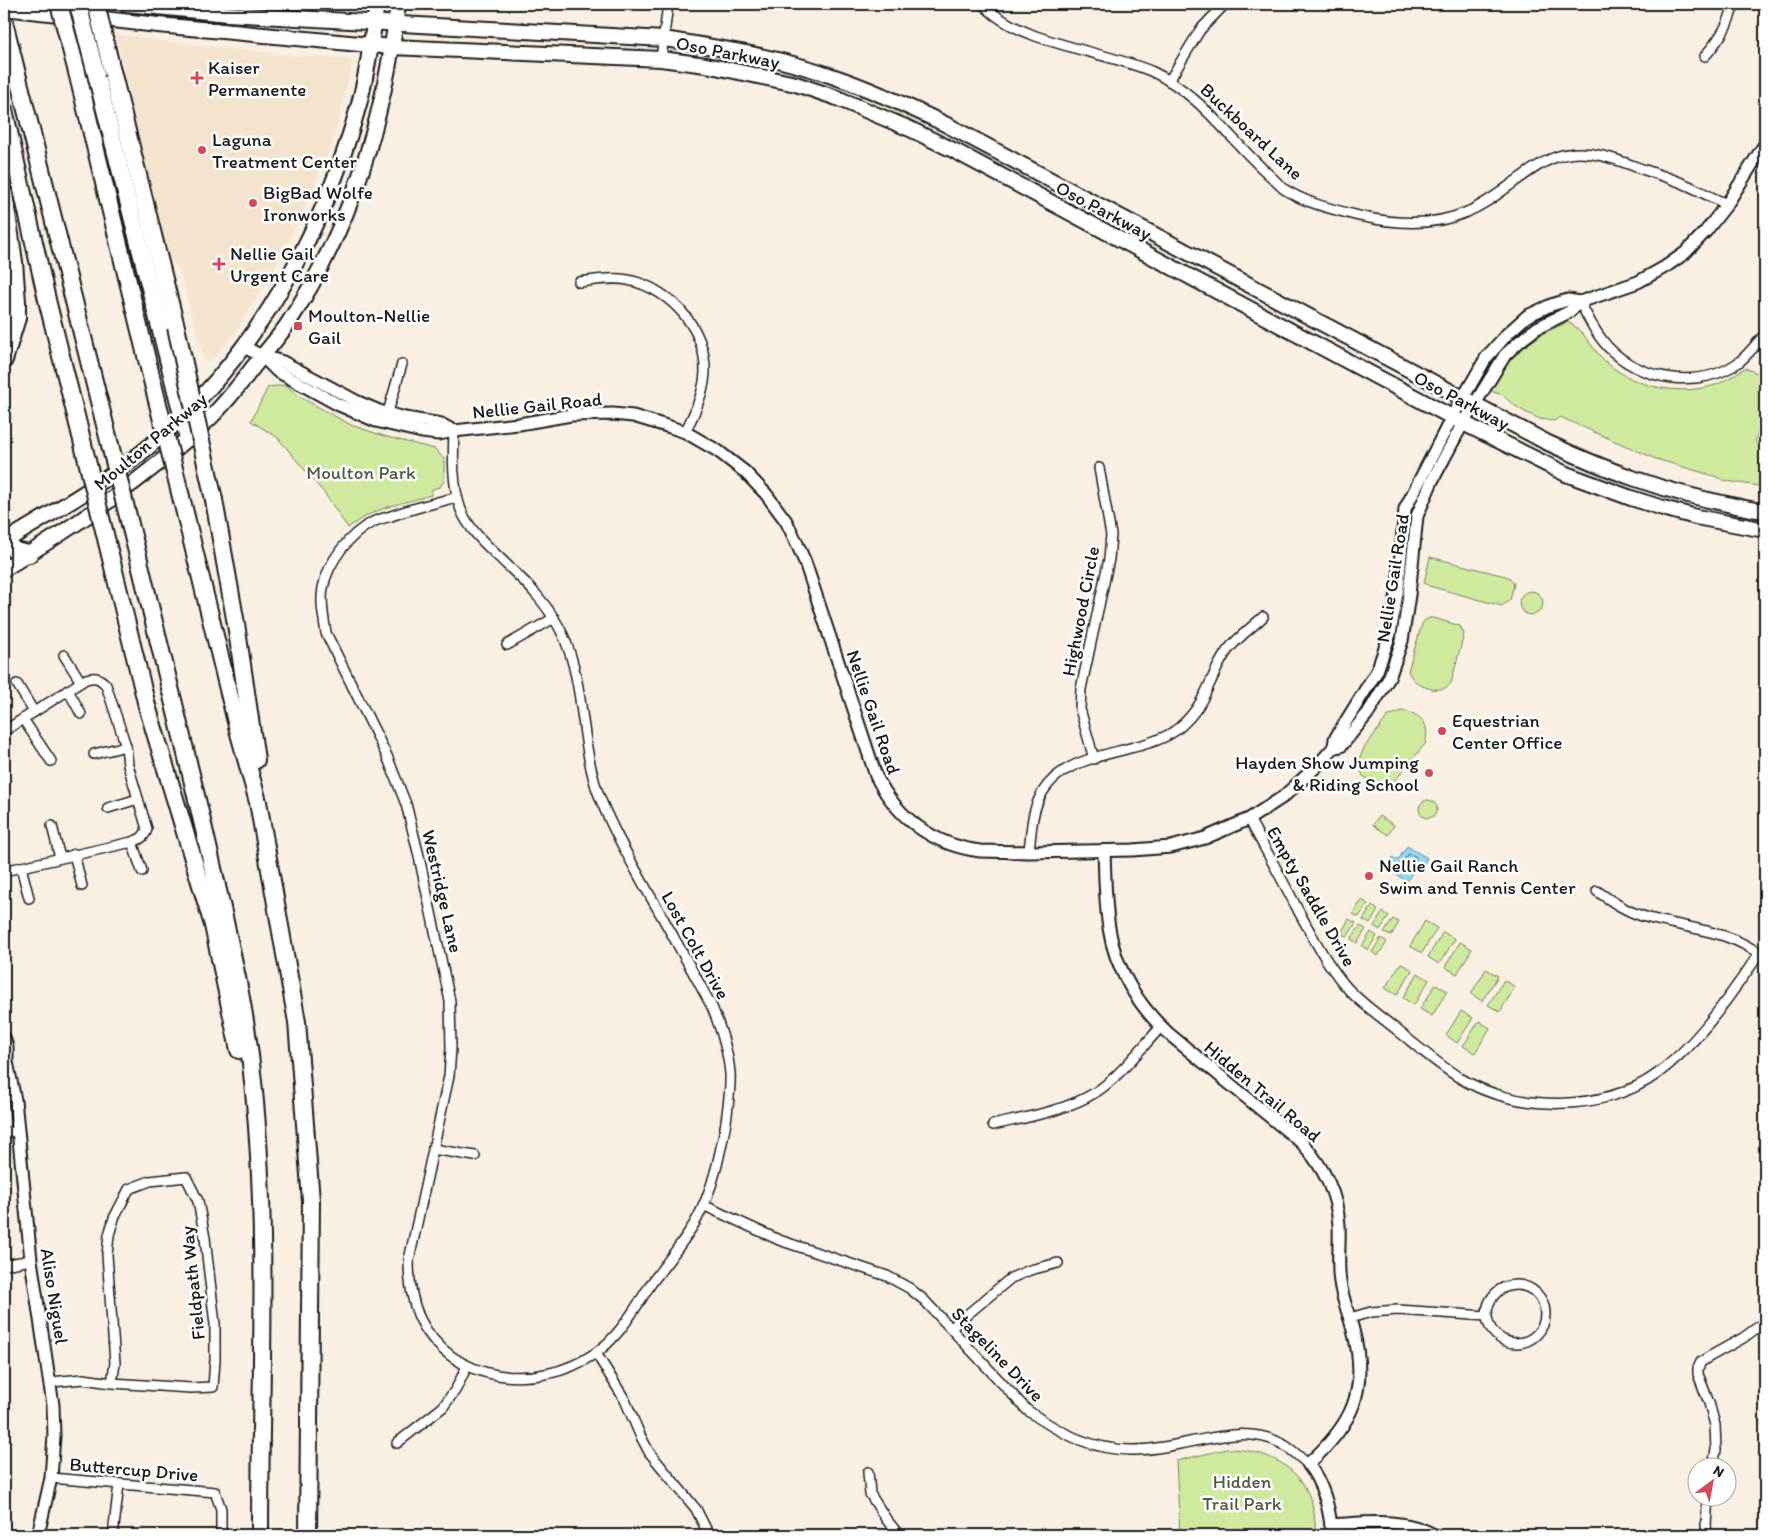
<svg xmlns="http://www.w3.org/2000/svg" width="1769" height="1539" font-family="Itim,sans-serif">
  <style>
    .built { fill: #f5e4cd }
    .green { fill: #cfe99f; stroke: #76825e }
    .water { fill: #93d7f5; stroke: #638c9e }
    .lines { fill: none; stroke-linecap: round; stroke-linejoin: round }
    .shore { stroke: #4c6773; stroke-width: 1 }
    .minor-casing { stroke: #1c1c1c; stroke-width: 12 }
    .tertiary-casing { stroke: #1c1c1c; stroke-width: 15 }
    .primary-casing { stroke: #1c1c1c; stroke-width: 18 }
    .motorway-casing { stroke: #1c1c1c; stroke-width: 20 }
    .minor { stroke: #fff; stroke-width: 9 }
    .tertiary { stroke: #fff; stroke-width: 11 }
    .primary { stroke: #fff; stroke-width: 14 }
    .motorway { stroke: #fff; stroke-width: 16 }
    .motorway-bridge-casing { stroke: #1c1c1c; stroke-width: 20; stroke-linecap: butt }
    .motorway-bridge { stroke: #fff; stroke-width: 16 }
    .poi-dot { fill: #d1495b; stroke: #fff; stroke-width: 2 }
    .labels { text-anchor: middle; stroke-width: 5; stroke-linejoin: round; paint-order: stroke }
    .street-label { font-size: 19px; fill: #1c1c1c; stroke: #fff }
    .poi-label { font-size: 19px; fill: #1c1c1c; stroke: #fff; text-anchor: start }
    .park-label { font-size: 19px; fill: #525a43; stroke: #fff }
  </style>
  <rect width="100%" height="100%" fill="#f9efe2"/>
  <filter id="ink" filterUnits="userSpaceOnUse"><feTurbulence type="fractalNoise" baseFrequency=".02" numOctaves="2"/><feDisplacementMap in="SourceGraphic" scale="10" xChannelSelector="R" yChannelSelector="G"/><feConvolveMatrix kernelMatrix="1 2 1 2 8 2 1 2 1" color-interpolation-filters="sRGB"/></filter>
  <g filter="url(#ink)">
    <polygon class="built" points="115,34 177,43 300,56 346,58 352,63 339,119 326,159 300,217 269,278 241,324 215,357 205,362 179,269 165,252 136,137 128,85"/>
    <g class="green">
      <path d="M1568,322C1585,331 1589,345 1602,358C1629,386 1674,396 1712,386C1723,383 1735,374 1745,368L1765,376V418L1759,430L1755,441L1765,449V487L1726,481L1714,476L1656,459L1560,417L1554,421L1540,419L1525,412L1511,403L1503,395L1493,392L1490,387L1506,361L1513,355L1545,332Z"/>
      <path d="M286,385L300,397L351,425L387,437L435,449L444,459V481L440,487L432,489L431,495C401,504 374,507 348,528L325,494L278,438L251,421L268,387Z"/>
      <polygon points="1430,557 1509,577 1514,584 1510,600 1502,606 1429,586 1424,583"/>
      <circle cx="1531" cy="603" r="12"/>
      <path d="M1429,618H1434L1460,626L1464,634L1451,683C1444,694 1423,689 1415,681C1412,678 1410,675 1408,671L1422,624L1425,620Z"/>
      <path d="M1402,711C1421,713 1431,725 1425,744L1397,778L1392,782L1384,785L1376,784L1363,776L1360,768L1359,760L1364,748L1388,716Z"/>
      <circle cx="1428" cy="809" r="9"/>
      <polygon points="1379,816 1394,825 1388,835 1373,825"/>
      <polygon points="1362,900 1368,904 1359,917 1353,914"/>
      <polygon points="1372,906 1378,910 1370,924 1363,920"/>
      <polygon points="1383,912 1389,916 1380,930 1374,926"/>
      <polygon points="1349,919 1356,923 1347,937 1341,933"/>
      <polygon points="1393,919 1399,922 1391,936 1384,933"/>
      <polygon points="1425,921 1437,928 1422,953 1410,946"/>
      <polygon points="1360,926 1366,929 1357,943 1351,939"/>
      <polygon points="1371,932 1377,936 1368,950 1362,946"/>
      <polygon points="1443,932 1455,939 1439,964 1428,957"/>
      <polygon points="1381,938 1387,942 1378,956 1372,952"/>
      <polygon points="1460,942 1472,949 1457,974 1445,967"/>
      <polygon points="1401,963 1412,970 1397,995 1385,988"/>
      <polygon points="1486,969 1498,976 1482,1001 1471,994"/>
      <polygon points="1418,973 1429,980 1414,1005 1403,998"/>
      <polygon points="1504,980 1515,987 1500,1012 1488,1005"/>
      <polygon points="1436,984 1447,991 1432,1016 1420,1009"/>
      <polygon points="1461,1011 1473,1018 1457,1043 1446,1035"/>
      <polygon points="1479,1021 1490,1028 1475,1053 1463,1046"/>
      <path d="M1227,1449C1264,1449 1301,1465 1312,1504C1315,1514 1315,1525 1316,1535H1180L1176,1461Z"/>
    </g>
    <polygon class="water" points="1407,846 1427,858 1422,867 1417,865 1407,881 1386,869 1393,857 1398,860"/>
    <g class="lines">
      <polygon class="shore" points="1409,854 1415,856 1416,859 1406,873 1404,874 1397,869 1396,867 1402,863"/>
      <g class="minor-casing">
        <g id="minor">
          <path d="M983,4C1019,44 1103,50 1153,72C1200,94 1228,137 1266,172C1272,177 1278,184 1284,189C1305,203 1335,210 1359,216C1394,224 1433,227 1467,212C1484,205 1498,194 1513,183C1530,171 1547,157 1568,154C1594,150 1618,160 1642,169C1657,174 1674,179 1689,186C1702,192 1714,199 1727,204"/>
          <path d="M1705,56C1720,38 1728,27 1734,4"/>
          <polyline points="661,59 668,4"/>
          <polyline points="1169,81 1200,30 1225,4"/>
          <path d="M579,282C595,280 612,277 628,280C673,289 712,335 704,382C701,399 693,417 685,432"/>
          <path d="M1580,302C1588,318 1596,334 1608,347C1640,381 1700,390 1739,362C1749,354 1757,343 1765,334"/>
          <polyline points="386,419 402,364"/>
          <path d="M454,431C453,457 452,485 461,510C470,532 490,548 507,565C529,585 550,607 563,635C585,684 580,739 597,790C609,823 627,854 644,885C667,925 690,966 712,1007C721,1029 728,1050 730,1073C731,1089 728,1105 726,1122C720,1155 713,1189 697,1219C684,1242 666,1263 651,1284C635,1308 619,1338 594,1354C538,1392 452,1384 420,1319C411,1300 409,1280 409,1260L449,1076L451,1048L450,1001L418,852L406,804L387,756L326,633C324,619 320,603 323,588C328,562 349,534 373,522C378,519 385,518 391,516C413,508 435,503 457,497"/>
          <polyline points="507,645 554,618"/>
          <polyline points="64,655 81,682"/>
          <polyline points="17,684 34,712"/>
          <polyline points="68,690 81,714"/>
          <polyline points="23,719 51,761"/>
          <path d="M4,731L86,679C95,676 100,678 106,685L126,746L128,765L147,829C144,838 140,839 132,842L4,871"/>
          <polyline points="94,754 126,746"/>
          <polyline points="1094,759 1080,709 1081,689 1109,559 1111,535 1099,468"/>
          <polyline points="108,808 138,799"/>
          <path d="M1249,819C1266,850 1283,881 1299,912C1313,937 1325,961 1343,983C1357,1001 1379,1015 1397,1030C1417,1046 1437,1064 1460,1078C1515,1112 1604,1113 1657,1074C1700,1042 1729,996 1760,953"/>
          <polyline points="52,826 60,858"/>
          <polyline points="132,842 142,871"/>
          <path d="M1029,852C1030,841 1031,829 1033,818C1043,764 1091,759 1134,747C1151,743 1170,737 1182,725C1207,703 1209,677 1227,651C1237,638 1251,628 1263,617"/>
          <polyline points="74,854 82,886"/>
          <polyline points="4,857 7,870"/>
          <polyline points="21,867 29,898"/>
          <path d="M1597,891C1614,903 1629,913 1649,918C1689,929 1731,930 1765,958"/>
          <path d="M993,1125C1027,1117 1066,1111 1096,1092C1119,1077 1142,1047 1161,1027"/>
          <polyline points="4,1133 17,1130"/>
          <polyline points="433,1149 475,1156"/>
          <path d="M703,1205L779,1240L887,1276L909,1288L924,1300L1027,1410C1059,1433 1094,1451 1135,1450C1183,1450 1240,1419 1284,1445C1293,1450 1300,1458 1308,1464"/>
          <polyline points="4,1265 31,1260"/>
          <circle cx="1516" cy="1314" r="29"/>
          <polyline points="1350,1318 1371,1312 1398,1310 1487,1316"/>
          <polyline points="951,1328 1011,1278 1030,1270 1058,1263"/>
          <polyline points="596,1353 625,1400 640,1435 649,1452 696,1509 709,1535"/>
          <polyline points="51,1382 83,1379 112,1383 191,1388 213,1387 215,1360 215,1324 205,1238 198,1201 186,1177 150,1181 129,1189 114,1218 109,1235 107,1255 115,1363 112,1383"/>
          <polyline points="397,1443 443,1407 456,1389 467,1366"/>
          <polyline points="1713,1466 1716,1450 1715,1425 1709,1403 1698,1374 1698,1368 1701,1362 1707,1358 1743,1338 1765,1322"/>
          <polyline points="868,1472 870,1494 886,1519 899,1535"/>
          <polyline points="51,1478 215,1492 221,1509 221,1535"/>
          <polyline points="113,1535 119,1484"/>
          <polyline points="1707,1535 1706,1525 1708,1496"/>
        </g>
      </g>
      <g class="tertiary-casing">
        <g id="tertiary">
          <polyline points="244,347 262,356 283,362 358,402 379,411 405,418 441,424 454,431"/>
          <path d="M262,356L277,371L337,404L376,421L422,432L439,434L454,431L519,424L571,415L613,414L633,416L670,427L685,432L718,451L745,472L766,494L786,521L795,539L805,562L876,776C897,818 933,845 980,851L1029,852L1133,850L1171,847L1205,838L1249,819L1283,797L1318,765L1334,747L1335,739L1377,671L1390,634L1398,587L1405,509L1452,417L1486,358L1508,333L1527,316L1551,305L1568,300L1580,302L1638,282L1665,267L1685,253L1706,231L1727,204L1765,144"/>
          <polyline points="1334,747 1341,746 1368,713 1389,678 1402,641 1409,595 1417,516 1432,481 1463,423 1505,355 1520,341 1537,328 1569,312 1580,302"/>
          <path d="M1104,851C1105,876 1105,903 1109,928C1115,969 1139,1007 1169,1034L1302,1143C1323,1166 1337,1194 1339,1225C1340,1244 1337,1263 1340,1282C1342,1298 1349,1314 1353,1330C1369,1390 1353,1424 1308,1464C1324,1485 1330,1509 1332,1535"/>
          <polyline points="4,1037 7,1047 7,1062 15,1100 31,1260 53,1405 54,1436 51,1478 38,1535"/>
          <path d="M1331,1525C1366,1523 1402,1517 1434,1535"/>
        </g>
      </g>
      <g class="primary-casing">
        <g id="primary">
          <path d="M126,4L228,14L664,39C721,48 779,57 835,77C873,90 910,107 947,125L1546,442C1606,470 1662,491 1727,504C1740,507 1753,510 1765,511"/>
          <polyline points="4,8 158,25 392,47 661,59 706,65 796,84 837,98 910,129 955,151 1463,423 1566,474 1631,498 1663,508 1696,517 1765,530"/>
          <path d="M4,542C56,510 111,480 158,439C258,352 324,231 359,104C368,71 372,37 377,4"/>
          <path d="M4,569C75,526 144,480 205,423C223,406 239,386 254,366C265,353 277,339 287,325C352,226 384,120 398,4"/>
        </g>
      </g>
      <g class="motorway-casing">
        <g id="motorway">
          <polyline points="4,22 103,417"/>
          <polyline points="77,72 151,376"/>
          <polyline points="96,74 188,438"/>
          <polyline points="113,75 176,327"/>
          <polyline points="4,110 48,304 80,432"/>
          <polyline points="4,194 14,262 17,302 17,318 4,360"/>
          <polyline points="214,500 236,624 256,760"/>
          <polyline points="186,517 237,726 258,802 297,1022 311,1201 308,1535"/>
          <polyline points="4,540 15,551 29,554"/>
          <path d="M138,556C165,669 194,782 219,895C233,957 247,1018 253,1082C269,1232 260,1384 260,1535"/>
          <polyline points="114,571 147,706 213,925 239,1050"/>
        </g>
      </g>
      <use href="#minor" class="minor"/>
      <use href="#tertiary" class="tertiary"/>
      <use href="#primary" class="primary"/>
      <use href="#motorway" class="motorway"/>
      <g class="motorway-bridge-casing">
        <g id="motorway-bridge">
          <polyline points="59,4 77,72"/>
          <polyline points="78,4 96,74"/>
          <polyline points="96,4 113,75"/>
          <polyline points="176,327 214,500"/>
          <polyline points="151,376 186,517"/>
          <polyline points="103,417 138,556"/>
          <polyline points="80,432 114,571"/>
        </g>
      </g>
      <use href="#motorway-bridge" class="motorway-bridge"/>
    </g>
  </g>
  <g class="poi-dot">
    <path d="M194.5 70.5h5v5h5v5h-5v5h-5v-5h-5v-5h5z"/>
    <circle cx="202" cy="150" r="5"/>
    <circle cx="253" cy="203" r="5"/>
    <path d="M216.5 256.5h5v5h5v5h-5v5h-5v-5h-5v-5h5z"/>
    <rect x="293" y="321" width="10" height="10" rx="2.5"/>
    <circle cx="1442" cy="731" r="5"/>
    <circle cx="1429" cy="773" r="5"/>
    <circle cx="1369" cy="876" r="5"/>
  </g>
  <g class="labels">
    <g class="street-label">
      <text transform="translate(728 52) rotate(11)" y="7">Oso Parkway</text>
      <text transform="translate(1252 131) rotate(43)" y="7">Buckboard Lane</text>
      <text transform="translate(1104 210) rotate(28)" y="7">Oso Parkway</text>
      <text transform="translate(1462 400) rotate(28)" y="7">Oso Parkway</text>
      <text transform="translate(537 405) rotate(-6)" y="7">Nellie Gail Road</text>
      <text transform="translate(150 441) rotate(-40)" y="7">Moulton Parkway</text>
      <text transform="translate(1392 578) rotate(-81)" y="7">Nellie Gail Road</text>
      <text transform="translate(1080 611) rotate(-79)" y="7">Highwood Circle</text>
      <text transform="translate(874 712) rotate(71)" y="7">Nellie Gail Road</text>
      <text transform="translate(443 891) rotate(77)" y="7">Westridge Lane</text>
      <text transform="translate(1312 896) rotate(60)" y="7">Empty Saddle Drive</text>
      <text transform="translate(696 945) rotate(61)" y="7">Lost Colt Drive</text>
      <text transform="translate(1263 1091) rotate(40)" y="7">Hidden Trail Road</text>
      <text transform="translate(192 1283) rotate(-96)" y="7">Fieldpath Way</text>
      <text transform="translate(55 1296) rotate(81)" y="7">Aliso Niguel</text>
      <text transform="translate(998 1354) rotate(46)" y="7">Stageline Drive</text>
      <text transform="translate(134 1469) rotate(5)" y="7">Buttercup Drive</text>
    </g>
    <g class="poi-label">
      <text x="208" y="74">Kaiser<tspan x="208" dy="22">Permanente</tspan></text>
      <text x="212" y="146">Laguna<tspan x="212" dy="22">Treatment Center</tspan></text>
      <text x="263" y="199">BigBad Wolfe<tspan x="263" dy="22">Ironworks</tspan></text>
      <text x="230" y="260">Nellie Gail<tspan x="230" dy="22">Urgent Care</tspan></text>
      <text x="308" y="322">Moulton-Nellie<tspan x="308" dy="22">Gail</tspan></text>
      <text x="1452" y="727">Equestrian<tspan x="1452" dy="22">Center Office</tspan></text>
      <text x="1419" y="769" text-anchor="end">Hayden Show Jumping<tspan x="1419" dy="22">&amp; Riding School</tspan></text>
      <text x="1379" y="872">Nellie Gail Ranch<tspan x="1379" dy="22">Swim and Tennis Center</tspan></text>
    </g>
    <g class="park-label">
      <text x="361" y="479">Moulton Park</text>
      <text x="1242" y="1488">Hidden<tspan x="1242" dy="22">Trail Park</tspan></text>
    </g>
  </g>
  <rect width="1769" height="1539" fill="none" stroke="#fff" stroke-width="20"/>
  <rect x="10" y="10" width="1749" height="1519" fill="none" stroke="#1c1c1c" stroke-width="2" filter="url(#ink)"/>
  <g transform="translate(1712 1482) rotate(32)"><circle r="24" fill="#ffffff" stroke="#a4a4a4"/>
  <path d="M0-4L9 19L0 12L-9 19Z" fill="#d1495b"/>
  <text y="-8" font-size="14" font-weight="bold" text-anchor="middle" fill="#1c1c1c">N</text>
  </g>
</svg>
